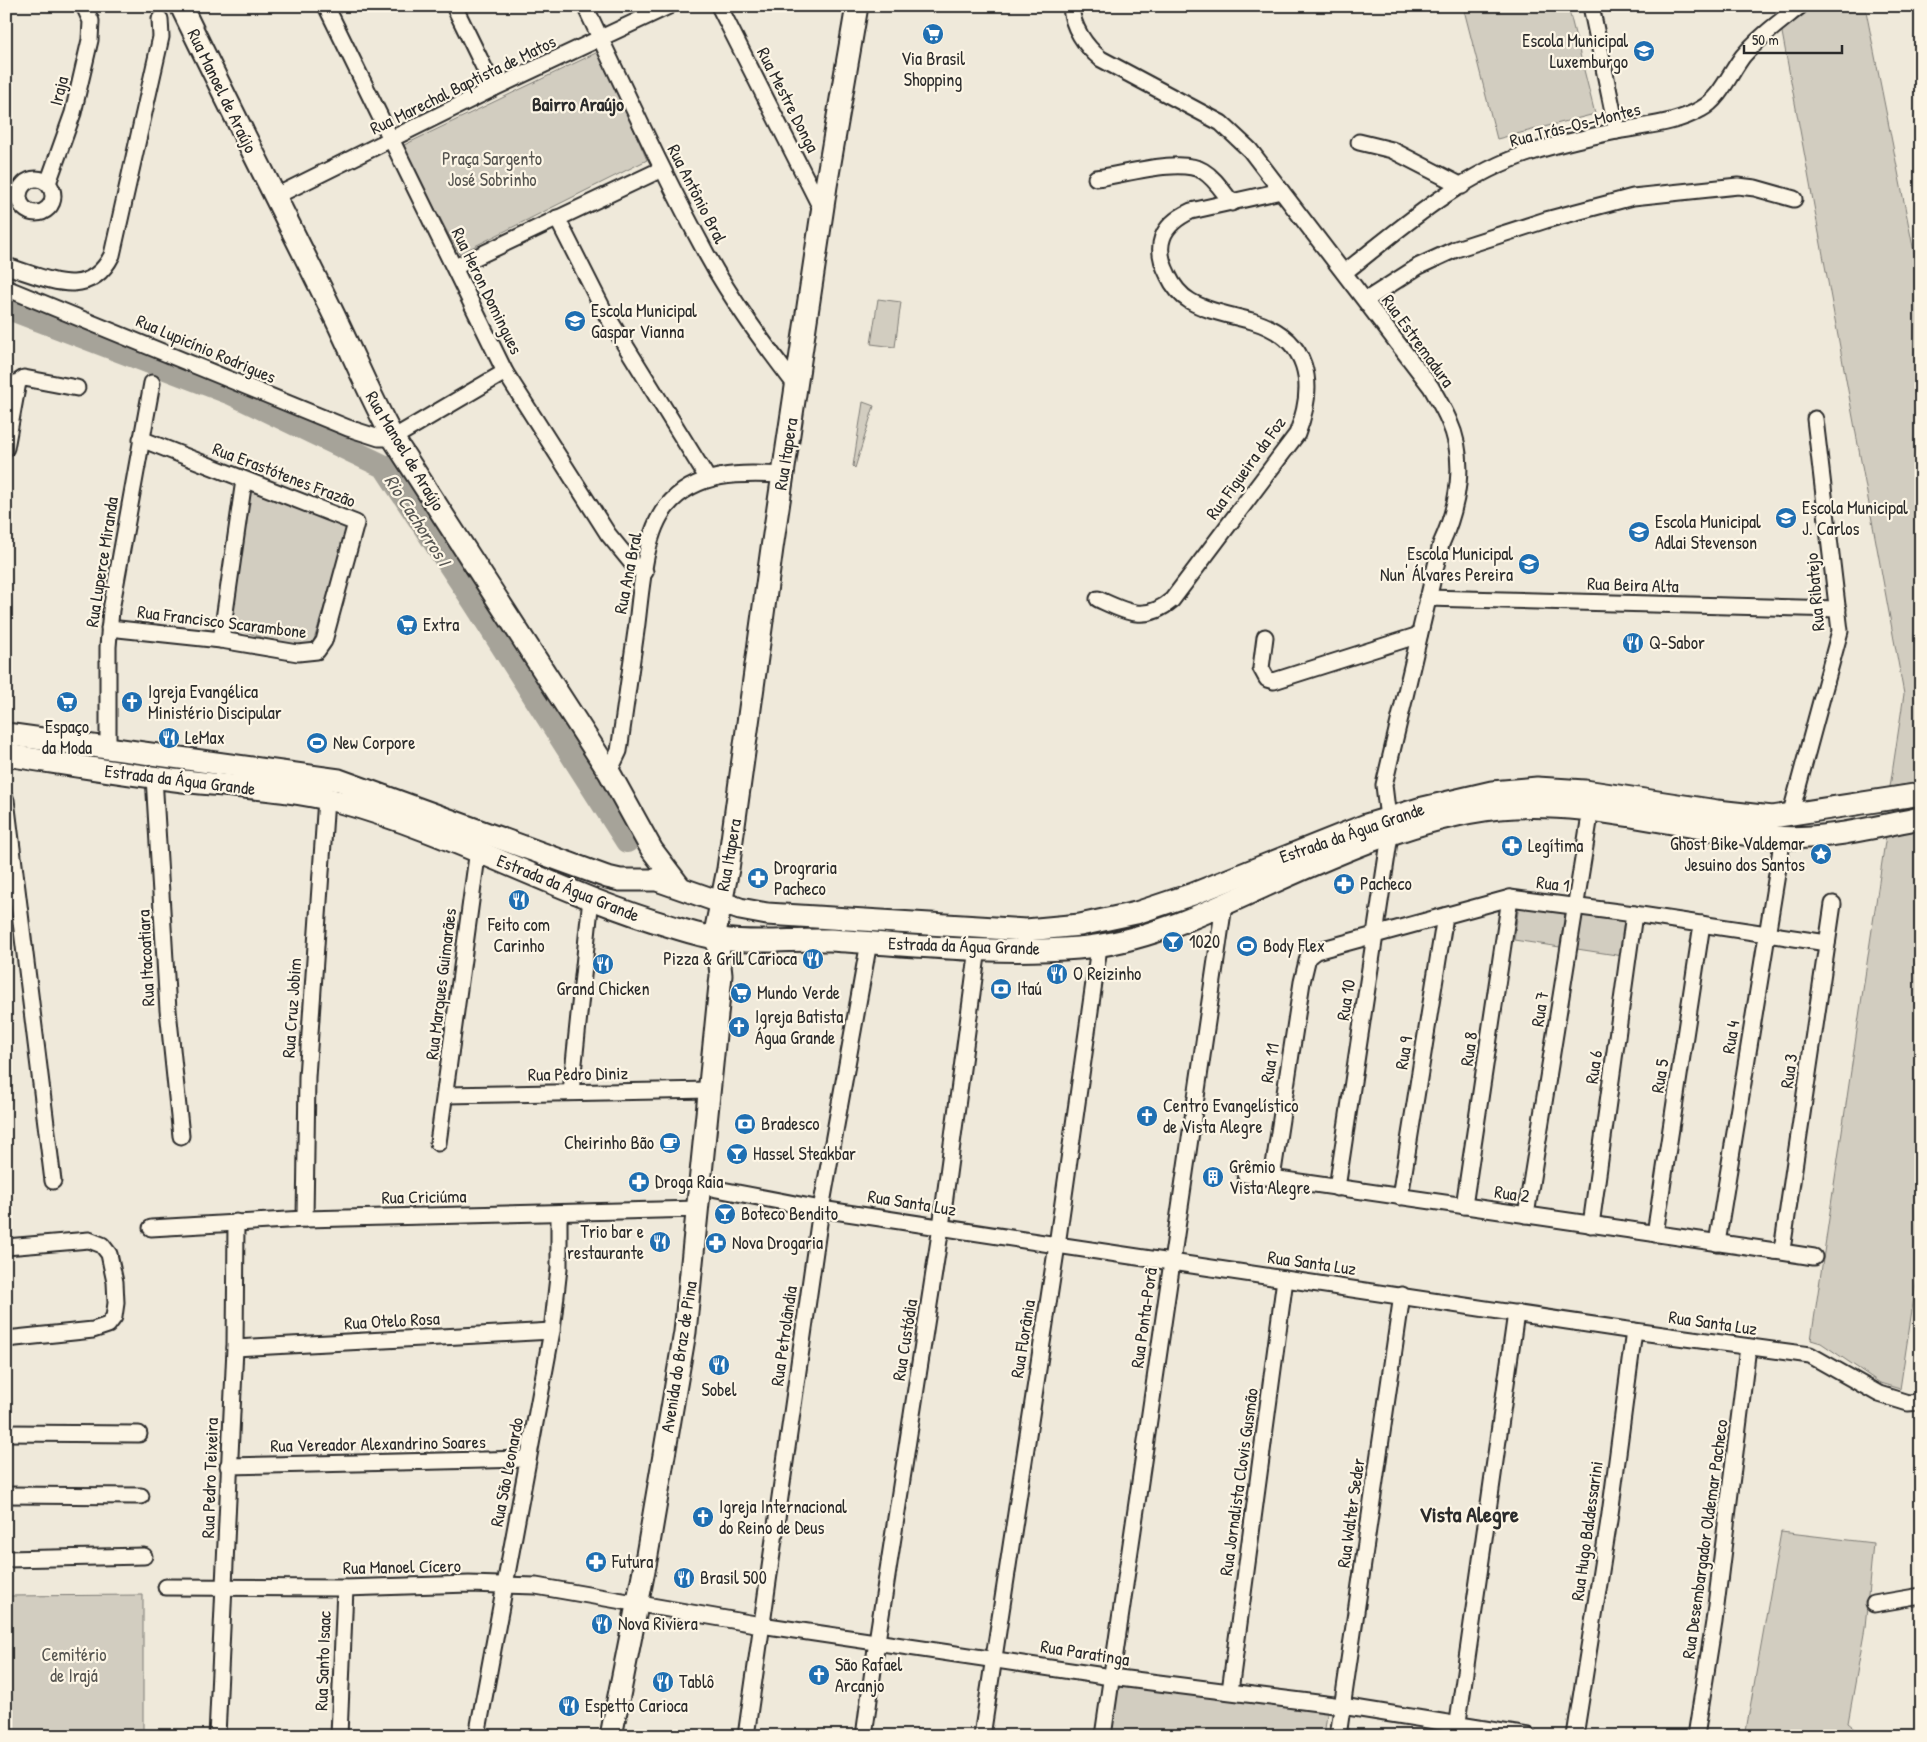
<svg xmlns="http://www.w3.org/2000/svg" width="1927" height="1742" font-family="'Patrick Hand',sans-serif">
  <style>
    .green { fill: #d2cdc0; stroke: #7e7c76 }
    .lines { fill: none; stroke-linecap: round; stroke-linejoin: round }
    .river { stroke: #a6a399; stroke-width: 24 }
    .street-casing { stroke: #2b2b2b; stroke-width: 19 }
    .secondary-casing { stroke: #2b2b2b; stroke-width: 25 }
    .street { stroke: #fcf5e5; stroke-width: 15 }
    .secondary { stroke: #fcf5e5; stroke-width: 21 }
    .labels { text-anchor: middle; stroke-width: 4.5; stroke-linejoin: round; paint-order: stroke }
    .poi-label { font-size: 18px; fill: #2b2b2b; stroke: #fcf5e5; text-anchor: start }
    .street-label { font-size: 18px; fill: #2b2b2b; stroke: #fcf5e5 }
    .park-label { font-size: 18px; fill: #555450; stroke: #fcf5e5 }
    .neighbourhood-label { font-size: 19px; font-weight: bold; fill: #2b2b2b; stroke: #fcf5e5 }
    .water-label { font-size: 19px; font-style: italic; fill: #565552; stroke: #fcf5e5 }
    .district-label { font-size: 22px; font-weight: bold; fill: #2b2b2b; stroke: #fcf5e5 }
  </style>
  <rect width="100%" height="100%" fill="#efe9da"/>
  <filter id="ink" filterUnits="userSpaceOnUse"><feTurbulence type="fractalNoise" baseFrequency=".02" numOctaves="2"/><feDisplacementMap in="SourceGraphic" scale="10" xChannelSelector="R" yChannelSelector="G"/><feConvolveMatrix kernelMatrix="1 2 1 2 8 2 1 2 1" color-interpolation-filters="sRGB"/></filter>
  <g filter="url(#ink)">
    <g class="green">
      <polygon points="1463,6 1568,6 1595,114 1497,139"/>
      <polygon points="1807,6 1865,6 1921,287 1921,782 1890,787 1904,694 1781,27"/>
      <polygon points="600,51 647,160 459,254 402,146"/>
      <polygon points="878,299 901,302 895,347 871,344"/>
      <polygon points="863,402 874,406 855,468 853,466"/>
      <polygon points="248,486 349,524 310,653 230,627"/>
      <polygon points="1921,828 1921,1251 1900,1389 1880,1383 1821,1343 1811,1340 1886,835"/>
      <polygon points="1519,905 1565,912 1560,947 1514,940"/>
      <polygon points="1582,915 1629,922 1623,956 1577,949"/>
      <polygon points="1781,1532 1873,1543 1865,1628 1848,1723 1864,1736 1745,1736"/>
      <polygon points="143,1595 143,1736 6,1736 6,1596"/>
      <polygon points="1115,1681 1328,1707 1324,1736 1107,1736"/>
    </g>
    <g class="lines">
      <polyline class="river" points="6,307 231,393 385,467 475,603 627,841"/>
      <g class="street-casing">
        <g id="street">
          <polyline points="326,6 505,372 608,534 635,567 645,572"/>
          <polyline points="454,6 494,88"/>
          <path d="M585,6C625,90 663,174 707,255C732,301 765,345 797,387"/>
          <polyline points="719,6 823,212"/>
          <path d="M1071,6C1072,27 1085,46 1101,59L1221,123L1250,150L1431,387C1437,398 1444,409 1449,421C1467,460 1458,507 1441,544L1384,785L1390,835L1337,1188"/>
          <polyline points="1591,6 1617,131"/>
          <polyline points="1359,142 1392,150 1462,186"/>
          <path d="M1096,178C1123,175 1180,157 1203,171C1215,178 1223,192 1232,203"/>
          <circle cx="36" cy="196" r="17"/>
          <polyline points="48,183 73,113 90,40 91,21 84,6"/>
          <polyline points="274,197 494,88 669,6"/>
          <polyline points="557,218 604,311 708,479"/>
          <path d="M6,266C45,277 88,303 112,255L161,37L160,19"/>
          <polyline points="455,267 662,169"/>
          <path d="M1345,272C1401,228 1460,175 1529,153C1557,144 1588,137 1617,131C1646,125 1675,124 1701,109C1720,99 1730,73 1743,56C1759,37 1780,22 1800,6"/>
          <polyline points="6,288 348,428 379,438 393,438 505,372"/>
          <polyline points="1366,300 1419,266 1456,249 1546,220 1633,197 1738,186 1755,188 1794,199"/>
          <polyline points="6,448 18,382 24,378 77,388"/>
          <polyline points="1427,598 1838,609"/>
          <path d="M1098,599C1127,612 1145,623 1172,600L1297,434C1317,383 1309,338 1252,321C1232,315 1208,312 1190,301C1180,295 1173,286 1168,275C1153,246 1161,225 1191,211L1281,191"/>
          <polyline points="109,628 221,640 298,653 317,651 324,641 356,523 141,439"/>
          <polyline points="1265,637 1261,668 1267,679 1274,681 1419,635"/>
          <polyline points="221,640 244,480"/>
          <polyline points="108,748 108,647 111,610 152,383"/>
          <path d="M609,772L619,751C625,711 630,671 636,631C641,596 643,534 667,506C696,471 742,473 783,475"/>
          <polyline points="154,777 168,1010 181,1136"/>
          <polyline points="6,800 53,1181"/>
          <polyline points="1790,816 1840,631 1815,419"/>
          <polyline points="571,1092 591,898"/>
          <polyline points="445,1095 710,1090"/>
          <polyline points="438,1143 479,842"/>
          <polyline points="1245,1174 1775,1251 1781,1248 1783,1243 1833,904"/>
          <polyline points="1272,1178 1302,982 1308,957 1316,951 1510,898 1634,914 1827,943"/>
          <polyline points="701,1186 821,1209 1057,1245 1634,1331 1810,1355 1879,1394 1908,1403 1921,1402"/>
          <polyline points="1400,1197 1445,916"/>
          <polyline points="1464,1206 1510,898"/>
          <polyline points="1526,1215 1591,809"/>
          <polyline points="305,1219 307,1077 326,799"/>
          <polyline points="1591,1225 1634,914"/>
          <polyline points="151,1228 305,1219 698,1209"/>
          <polyline points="1655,1234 1702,924"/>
          <polyline points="1717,1243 1783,837"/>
          <polyline points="6,1247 89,1240 102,1245 109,1254 115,1282 116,1303 114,1317 108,1325 93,1330 6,1339"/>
          <polyline points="1775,1251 1814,1257"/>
          <polyline points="235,1348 552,1331"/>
          <polyline points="6,1433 139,1434"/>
          <polyline points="228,1466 528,1459"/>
          <polyline points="6,1495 141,1496"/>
          <polyline points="6,1559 144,1556"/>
          <polyline points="166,1587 345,1588 469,1584 536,1586 761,1625 1111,1677 1342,1706 1528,1736"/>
          <polyline points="1874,1604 1921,1596"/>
          <polyline points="1230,1691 1285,1279"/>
          <polyline points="217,1736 235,1348 236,1222"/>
          <polyline points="339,1736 345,1588"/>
          <polyline points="477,1736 552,1331 559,1268 559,1213"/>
          <polyline points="746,1736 821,1209 869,942"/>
          <polyline points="864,1736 877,1641 941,1227 978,948"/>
          <polyline points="982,1736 1057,1245 1099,947"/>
          <polyline points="1103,1736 1224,905"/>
          <polyline points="1338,1736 1402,1295"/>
          <polyline points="1456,1736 1516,1313"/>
          <polyline points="1575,1736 1610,1514 1634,1331"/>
          <polyline points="1696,1736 1714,1622 1748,1347"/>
        </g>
      </g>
      <g class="secondary-casing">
        <g id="secondary">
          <path d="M181,6C229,106 280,205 329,305C351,349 369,395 393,438L609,772L652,850L680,887"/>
          <polyline points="6,734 339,780 607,877 620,880 657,880 740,909 767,914 1026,930 1080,925 1136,913 1193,894 1366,825 1419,809 1492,792 1537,788 1585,791 1717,811 1772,817 1921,794"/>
          <path d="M6,755C65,764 124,774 183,781C235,787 289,789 340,802C455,833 559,894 673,927C689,932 705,937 721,939C757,944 794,939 830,940C912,945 996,955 1078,948C1143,943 1206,913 1265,886C1338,853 1418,817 1499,808C1592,799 1682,831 1774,837C1823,841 1873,827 1921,818"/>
          <polyline points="611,1736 647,1555 685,1332 721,975 716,928 728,869 772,548 826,186 857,6"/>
        </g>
      </g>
      <use href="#street" class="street"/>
      <use href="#secondary" class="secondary"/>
    </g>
  </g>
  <defs>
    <g id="supermarket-disc" transform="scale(1.125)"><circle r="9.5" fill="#1f6fb2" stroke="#fcf5e5"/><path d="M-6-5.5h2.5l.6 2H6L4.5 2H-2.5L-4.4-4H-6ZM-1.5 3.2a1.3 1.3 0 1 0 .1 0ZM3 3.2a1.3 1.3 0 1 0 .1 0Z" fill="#fff"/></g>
    <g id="school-disc" transform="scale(1.125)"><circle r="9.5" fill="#1f6fb2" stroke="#fcf5e5"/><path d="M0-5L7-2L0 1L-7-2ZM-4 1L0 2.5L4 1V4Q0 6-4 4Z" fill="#fff"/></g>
    <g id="restaurant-disc" transform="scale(1.125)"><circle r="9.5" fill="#1f6fb2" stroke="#fcf5e5"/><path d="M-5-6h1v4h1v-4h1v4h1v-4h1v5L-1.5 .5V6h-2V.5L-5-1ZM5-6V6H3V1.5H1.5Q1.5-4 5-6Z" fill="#fff"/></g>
    <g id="church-disc" transform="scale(1.125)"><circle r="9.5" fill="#1f6fb2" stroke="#fcf5e5"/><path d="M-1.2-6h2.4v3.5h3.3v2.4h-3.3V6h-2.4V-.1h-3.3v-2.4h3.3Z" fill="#fff"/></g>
    <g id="stadium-disc" transform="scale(1.125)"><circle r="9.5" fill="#1f6fb2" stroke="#fcf5e5"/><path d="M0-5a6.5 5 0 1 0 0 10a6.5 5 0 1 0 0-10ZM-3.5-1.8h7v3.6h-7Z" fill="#fff"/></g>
    <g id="pharmacy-disc" transform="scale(1.125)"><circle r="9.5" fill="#1f6fb2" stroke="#fcf5e5"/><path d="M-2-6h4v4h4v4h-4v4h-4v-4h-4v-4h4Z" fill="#fff"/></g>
    <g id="sight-disc" transform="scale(1.125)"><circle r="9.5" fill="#1f6fb2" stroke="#fcf5e5"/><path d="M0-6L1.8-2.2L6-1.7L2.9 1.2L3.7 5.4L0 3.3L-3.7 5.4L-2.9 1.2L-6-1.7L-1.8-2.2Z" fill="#fff"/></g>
    <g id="bar-disc" transform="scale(1.125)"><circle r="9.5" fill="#1f6fb2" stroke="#fcf5e5"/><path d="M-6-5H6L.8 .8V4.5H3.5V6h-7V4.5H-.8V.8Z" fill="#fff"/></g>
    <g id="bank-disc" transform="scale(1.125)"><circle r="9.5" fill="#1f6fb2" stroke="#fcf5e5"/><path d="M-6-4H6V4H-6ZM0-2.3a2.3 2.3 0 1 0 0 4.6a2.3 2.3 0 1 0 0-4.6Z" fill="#fff"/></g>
    <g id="cafe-disc" transform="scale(1.125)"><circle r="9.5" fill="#1f6fb2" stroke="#fcf5e5"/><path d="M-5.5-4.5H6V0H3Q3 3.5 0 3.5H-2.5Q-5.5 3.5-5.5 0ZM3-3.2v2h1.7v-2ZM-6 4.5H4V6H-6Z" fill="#fff"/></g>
    <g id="building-disc" transform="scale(1.125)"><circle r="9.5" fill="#1f6fb2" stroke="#fcf5e5"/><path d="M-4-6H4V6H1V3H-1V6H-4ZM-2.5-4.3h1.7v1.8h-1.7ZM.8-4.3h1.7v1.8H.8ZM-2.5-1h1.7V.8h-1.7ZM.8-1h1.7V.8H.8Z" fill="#fff"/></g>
  </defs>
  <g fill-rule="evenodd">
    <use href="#supermarket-disc" x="933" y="34"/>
    <use href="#school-disc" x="1644" y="51"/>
    <use href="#school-disc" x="575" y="321"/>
    <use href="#school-disc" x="1786" y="518"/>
    <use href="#school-disc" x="1639" y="532"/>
    <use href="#school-disc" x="1529" y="564"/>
    <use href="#supermarket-disc" x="407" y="625"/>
    <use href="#restaurant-disc" x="1633" y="643"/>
    <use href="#supermarket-disc" x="67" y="702"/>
    <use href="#church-disc" x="132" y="702"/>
    <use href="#restaurant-disc" x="169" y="738"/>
    <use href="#stadium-disc" x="317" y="743"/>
    <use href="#pharmacy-disc" x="1512" y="846"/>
    <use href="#sight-disc" x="1821" y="854"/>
    <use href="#pharmacy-disc" x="758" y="878"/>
    <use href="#pharmacy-disc" x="1344" y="884"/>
    <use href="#restaurant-disc" x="519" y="900"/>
    <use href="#bar-disc" x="1173" y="942"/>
    <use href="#stadium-disc" x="1247" y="946"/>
    <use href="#restaurant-disc" x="813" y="959"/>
    <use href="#restaurant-disc" x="603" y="964"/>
    <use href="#restaurant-disc" x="1057" y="974"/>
    <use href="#bank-disc" x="1001" y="989"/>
    <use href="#supermarket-disc" x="741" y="993"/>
    <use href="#church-disc" x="739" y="1027"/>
    <use href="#church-disc" x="1147" y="1116"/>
    <use href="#bank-disc" x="745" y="1124"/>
    <use href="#cafe-disc" x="670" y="1143"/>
    <use href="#bar-disc" x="737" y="1154"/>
    <use href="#building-disc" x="1213" y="1177"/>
    <use href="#pharmacy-disc" x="639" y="1182"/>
    <use href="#bar-disc" x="725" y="1214"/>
    <use href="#restaurant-disc" x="660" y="1242"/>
    <use href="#pharmacy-disc" x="716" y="1243"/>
    <use href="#restaurant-disc" x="719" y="1365"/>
    <use href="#church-disc" x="703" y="1517"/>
    <use href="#pharmacy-disc" x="596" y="1562"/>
    <use href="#restaurant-disc" x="684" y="1578"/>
    <use href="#restaurant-disc" x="602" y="1624"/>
    <use href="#church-disc" x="819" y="1675"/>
    <use href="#restaurant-disc" x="663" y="1682"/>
    <use href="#restaurant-disc" x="569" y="1706"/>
  </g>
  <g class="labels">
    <g class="poi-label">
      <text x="1628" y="47" text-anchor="end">Escola Municipal<tspan x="1628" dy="21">Luxemburgo</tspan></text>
      <text x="933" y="65" text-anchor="middle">Via Brasil<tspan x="933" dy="21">Shopping</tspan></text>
      <text x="591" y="317">Escola Municipal<tspan x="591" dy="21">Gaspar Vianna</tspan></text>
      <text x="1802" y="514">Escola Municipal<tspan x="1802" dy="21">J. Carlos</tspan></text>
      <text x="1655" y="528">Escola Municipal<tspan x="1655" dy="21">Adlai Stevenson</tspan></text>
      <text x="1513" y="560" text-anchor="end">Escola Municipal<tspan x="1513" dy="21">Nun' Álvares Pereira</tspan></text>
      <text x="423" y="631">Extra</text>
      <text x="1649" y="649">Q-Sabor</text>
      <text x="148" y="698">Igreja Evangélica<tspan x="148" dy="21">Ministério Discipular</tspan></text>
      <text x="67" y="733" text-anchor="middle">Espaço<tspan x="67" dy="21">da Moda</tspan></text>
      <text x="185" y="744">LeMax</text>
      <text x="333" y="749">New Corpore</text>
      <text x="1805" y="850" text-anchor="end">Ghost Bike Valdemar<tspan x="1805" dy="21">Jesuino dos Santos</tspan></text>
      <text x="1528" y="852">Legítima</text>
      <text x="774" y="874">Drograria<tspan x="774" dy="21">Pacheco</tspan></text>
      <text x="1360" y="890">Pacheco</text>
      <text x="519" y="931" text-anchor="middle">Feito com<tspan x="519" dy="21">Carinho</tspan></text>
      <text x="1189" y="948">1020</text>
      <text x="1263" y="952">Body Flex</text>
      <text x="797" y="965" text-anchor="end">Pizza &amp; Grill Carioca</text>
      <text x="1073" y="980">O Reizinho</text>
      <text x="603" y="995" text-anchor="middle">Grand Chicken</text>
      <text x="1017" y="995">Itaú</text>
      <text x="757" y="999">Mundo Verde</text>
      <text x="755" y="1023">Igreja Batista<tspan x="755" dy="21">Água Grande</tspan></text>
      <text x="1163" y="1112">Centro Evangelístico<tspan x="1163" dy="21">de Vista Alegre</tspan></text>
      <text x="761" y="1130">Bradesco</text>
      <text x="654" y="1149" text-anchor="end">Cheirinho Bão</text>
      <text x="753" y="1160">Hassel Steakbar</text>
      <text x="1229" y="1173">Grêmio<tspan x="1229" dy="21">Vista Alegre</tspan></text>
      <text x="655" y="1188">Droga Raia</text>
      <text x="741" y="1220">Boteco Bendito</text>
      <text x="644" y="1238" text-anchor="end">Trio bar e<tspan x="644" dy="21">restaurante</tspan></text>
      <text x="732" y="1249">Nova Drogaria</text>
      <text x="719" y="1396" text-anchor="middle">Sobel</text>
      <text x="719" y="1513">Igreja Internacional<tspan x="719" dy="21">do Reino de Deus</tspan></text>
      <text x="612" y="1568">Futura</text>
      <text x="700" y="1584">Brasil 500</text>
      <text x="618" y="1630">Nova Riviera</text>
      <text x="835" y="1671">São Rafael<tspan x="835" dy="21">Arcanjo</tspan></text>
      <text x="679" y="1688">Tablô</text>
      <text x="585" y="1712">Espetto Carioca</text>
    </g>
    <g class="street-label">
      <text transform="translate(463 85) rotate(-26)" y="6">Rua Marechal Baptista de Matos</text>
      <text transform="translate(59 91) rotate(-76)" y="6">Iraja</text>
      <text transform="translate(222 91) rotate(64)" y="6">Rua Manoel de Araújo</text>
      <text transform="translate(788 100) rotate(63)" y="6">Rua Mestre Donga</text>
      <text transform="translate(1575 125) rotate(-14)" y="6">Rua Trás-Os-Montes</text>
      <text transform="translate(697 194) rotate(63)" y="6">Rua Antônio Bral</text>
      <text transform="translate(487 291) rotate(64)" y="6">Rua Heron Domingues</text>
      <text transform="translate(1418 341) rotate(54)" y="6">Rua Estremadura</text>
      <text transform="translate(206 349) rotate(23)" y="6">Rua Lupicínio Rodrigues</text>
      <text transform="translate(405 451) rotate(59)" y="6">Rua Manoel de Araújo</text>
      <text transform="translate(786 454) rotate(-81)" y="6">Rua Itapera</text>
      <text transform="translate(1246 468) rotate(-54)" y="6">Rua Figueira da Foz</text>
      <text transform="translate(284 475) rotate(21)" y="6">Rua Erastótenes Frazão</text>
      <text transform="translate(102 562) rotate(-81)" y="6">Rua Luperce Miranda</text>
      <text transform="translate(628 573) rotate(-79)" y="6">Rua Ana Bral</text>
      <text transform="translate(1633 585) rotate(2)" y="6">Rua Beira Alta</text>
      <text transform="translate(1815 592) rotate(-95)" y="6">Rua Ribatejo</text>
      <text transform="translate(222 622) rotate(7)" y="6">Rua Francisco Scarambone</text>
      <text transform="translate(180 780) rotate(7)" y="6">Estrada da Água Grande</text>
      <text transform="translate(1352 833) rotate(-19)" y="6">Estrada da Água Grande</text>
      <text transform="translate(729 855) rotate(-80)" y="6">Rua Itapera</text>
      <text transform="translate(1553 884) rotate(7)" y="6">Rua 1</text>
      <text transform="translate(568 888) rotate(22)" y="6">Estrada da Água Grande</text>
      <text transform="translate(964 946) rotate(2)" y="6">Estrada da Água Grande</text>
      <text transform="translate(146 958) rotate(-93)" y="6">Rua Itacoatiara</text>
      <text transform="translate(441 984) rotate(-83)" y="6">Rua Marques Guimarães</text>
      <text transform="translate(1346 1000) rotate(-81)" y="6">Rua 10</text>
      <text transform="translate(292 1008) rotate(-86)" y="6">Rua Cruz Jobim</text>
      <text transform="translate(1540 1009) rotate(-81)" y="6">Rua 7</text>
      <text transform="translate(1731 1037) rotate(-81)" y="6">Rua 4</text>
      <text transform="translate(1469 1049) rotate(-82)" y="6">Rua 8</text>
      <text transform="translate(1404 1053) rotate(-81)" y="6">Rua 9</text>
      <text transform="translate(1270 1063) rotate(-81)" y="6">Rua 11</text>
      <text transform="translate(1594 1067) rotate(-82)" y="6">Rua 6</text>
      <text transform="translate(1789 1071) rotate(-82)" y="6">Rua 3</text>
      <text transform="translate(578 1074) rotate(-1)" y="6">Rua Pedro Diniz</text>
      <text transform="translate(1660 1076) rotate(-81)" y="6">Rua 5</text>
      <text transform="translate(1512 1194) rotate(8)" y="6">Rua 2</text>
      <text transform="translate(424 1197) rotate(-1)" y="6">Rua Criciúma</text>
      <text transform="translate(912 1203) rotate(9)" y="6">Rua Santa Luz</text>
      <text transform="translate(1312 1263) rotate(8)" y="6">Rua Santa Luz</text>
      <text transform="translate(1144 1318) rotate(-82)" y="6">Rua Ponta-Porã</text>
      <text transform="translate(392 1321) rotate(-3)" y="6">Rua Otelo Rosa</text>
      <text transform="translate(1713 1323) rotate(8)" y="6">Rua Santa Luz</text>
      <text transform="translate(784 1336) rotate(-82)" y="6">Rua Petrolândia</text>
      <text transform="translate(1023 1339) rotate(-81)" y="6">Rua Florânia</text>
      <text transform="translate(905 1340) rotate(-81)" y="6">Rua Custódia</text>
      <text transform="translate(679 1357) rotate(-81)" y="6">Avenida do Braz de Pina</text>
      <text transform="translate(378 1444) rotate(-1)" y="6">Rua Vereador Alexandrino Soares</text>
      <text transform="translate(507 1472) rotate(-79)" y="6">Rua São Leonardo</text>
      <text transform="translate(210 1478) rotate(-88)" y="6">Rua Pedro Teixeira</text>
      <text transform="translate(1239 1482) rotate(-82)" y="6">Rua Jornalista Clovis Gusmão</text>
      <text transform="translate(1351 1513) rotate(-82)" y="6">Rua Walter Seder</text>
      <text transform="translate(1587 1531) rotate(-82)" y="6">Rua Hugo Baldessarini</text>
      <text transform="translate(1705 1539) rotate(-82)" y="6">Rua Desembargador Oldemar Pacheco</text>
      <text transform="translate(402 1567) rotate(-1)" y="6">Rua Manoel Cícero</text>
      <text transform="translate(1085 1653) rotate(9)" y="6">Rua Paratinga</text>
      <text transform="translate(323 1661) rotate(-88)" y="6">Rua Santo Isaac</text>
    </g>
    <g class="park-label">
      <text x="492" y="165">Praça Sargento<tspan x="492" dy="21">José Sobrinho</tspan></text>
      <text x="74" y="1661">Cemitério<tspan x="74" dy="21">de Irajá</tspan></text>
    </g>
    <g class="neighbourhood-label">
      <text x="578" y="111">Bairro Araújo</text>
    </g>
    <g class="water-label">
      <text transform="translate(418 520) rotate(57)" y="7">Rio Cachorros I</text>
    </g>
    <g class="district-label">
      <text x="1469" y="1522">Vista Alegre</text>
    </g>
  </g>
  <rect width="1927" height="1742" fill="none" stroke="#fcf5e5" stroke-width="25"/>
  <rect x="12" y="12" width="1902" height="1717" fill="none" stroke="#2b2b2b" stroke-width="2" filter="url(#ink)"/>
  <path d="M1744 45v8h98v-8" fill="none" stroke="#2b2b2b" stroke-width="2.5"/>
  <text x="1752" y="45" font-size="15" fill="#2b2b2b" stroke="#fcf5e5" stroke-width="4" paint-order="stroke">50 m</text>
</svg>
